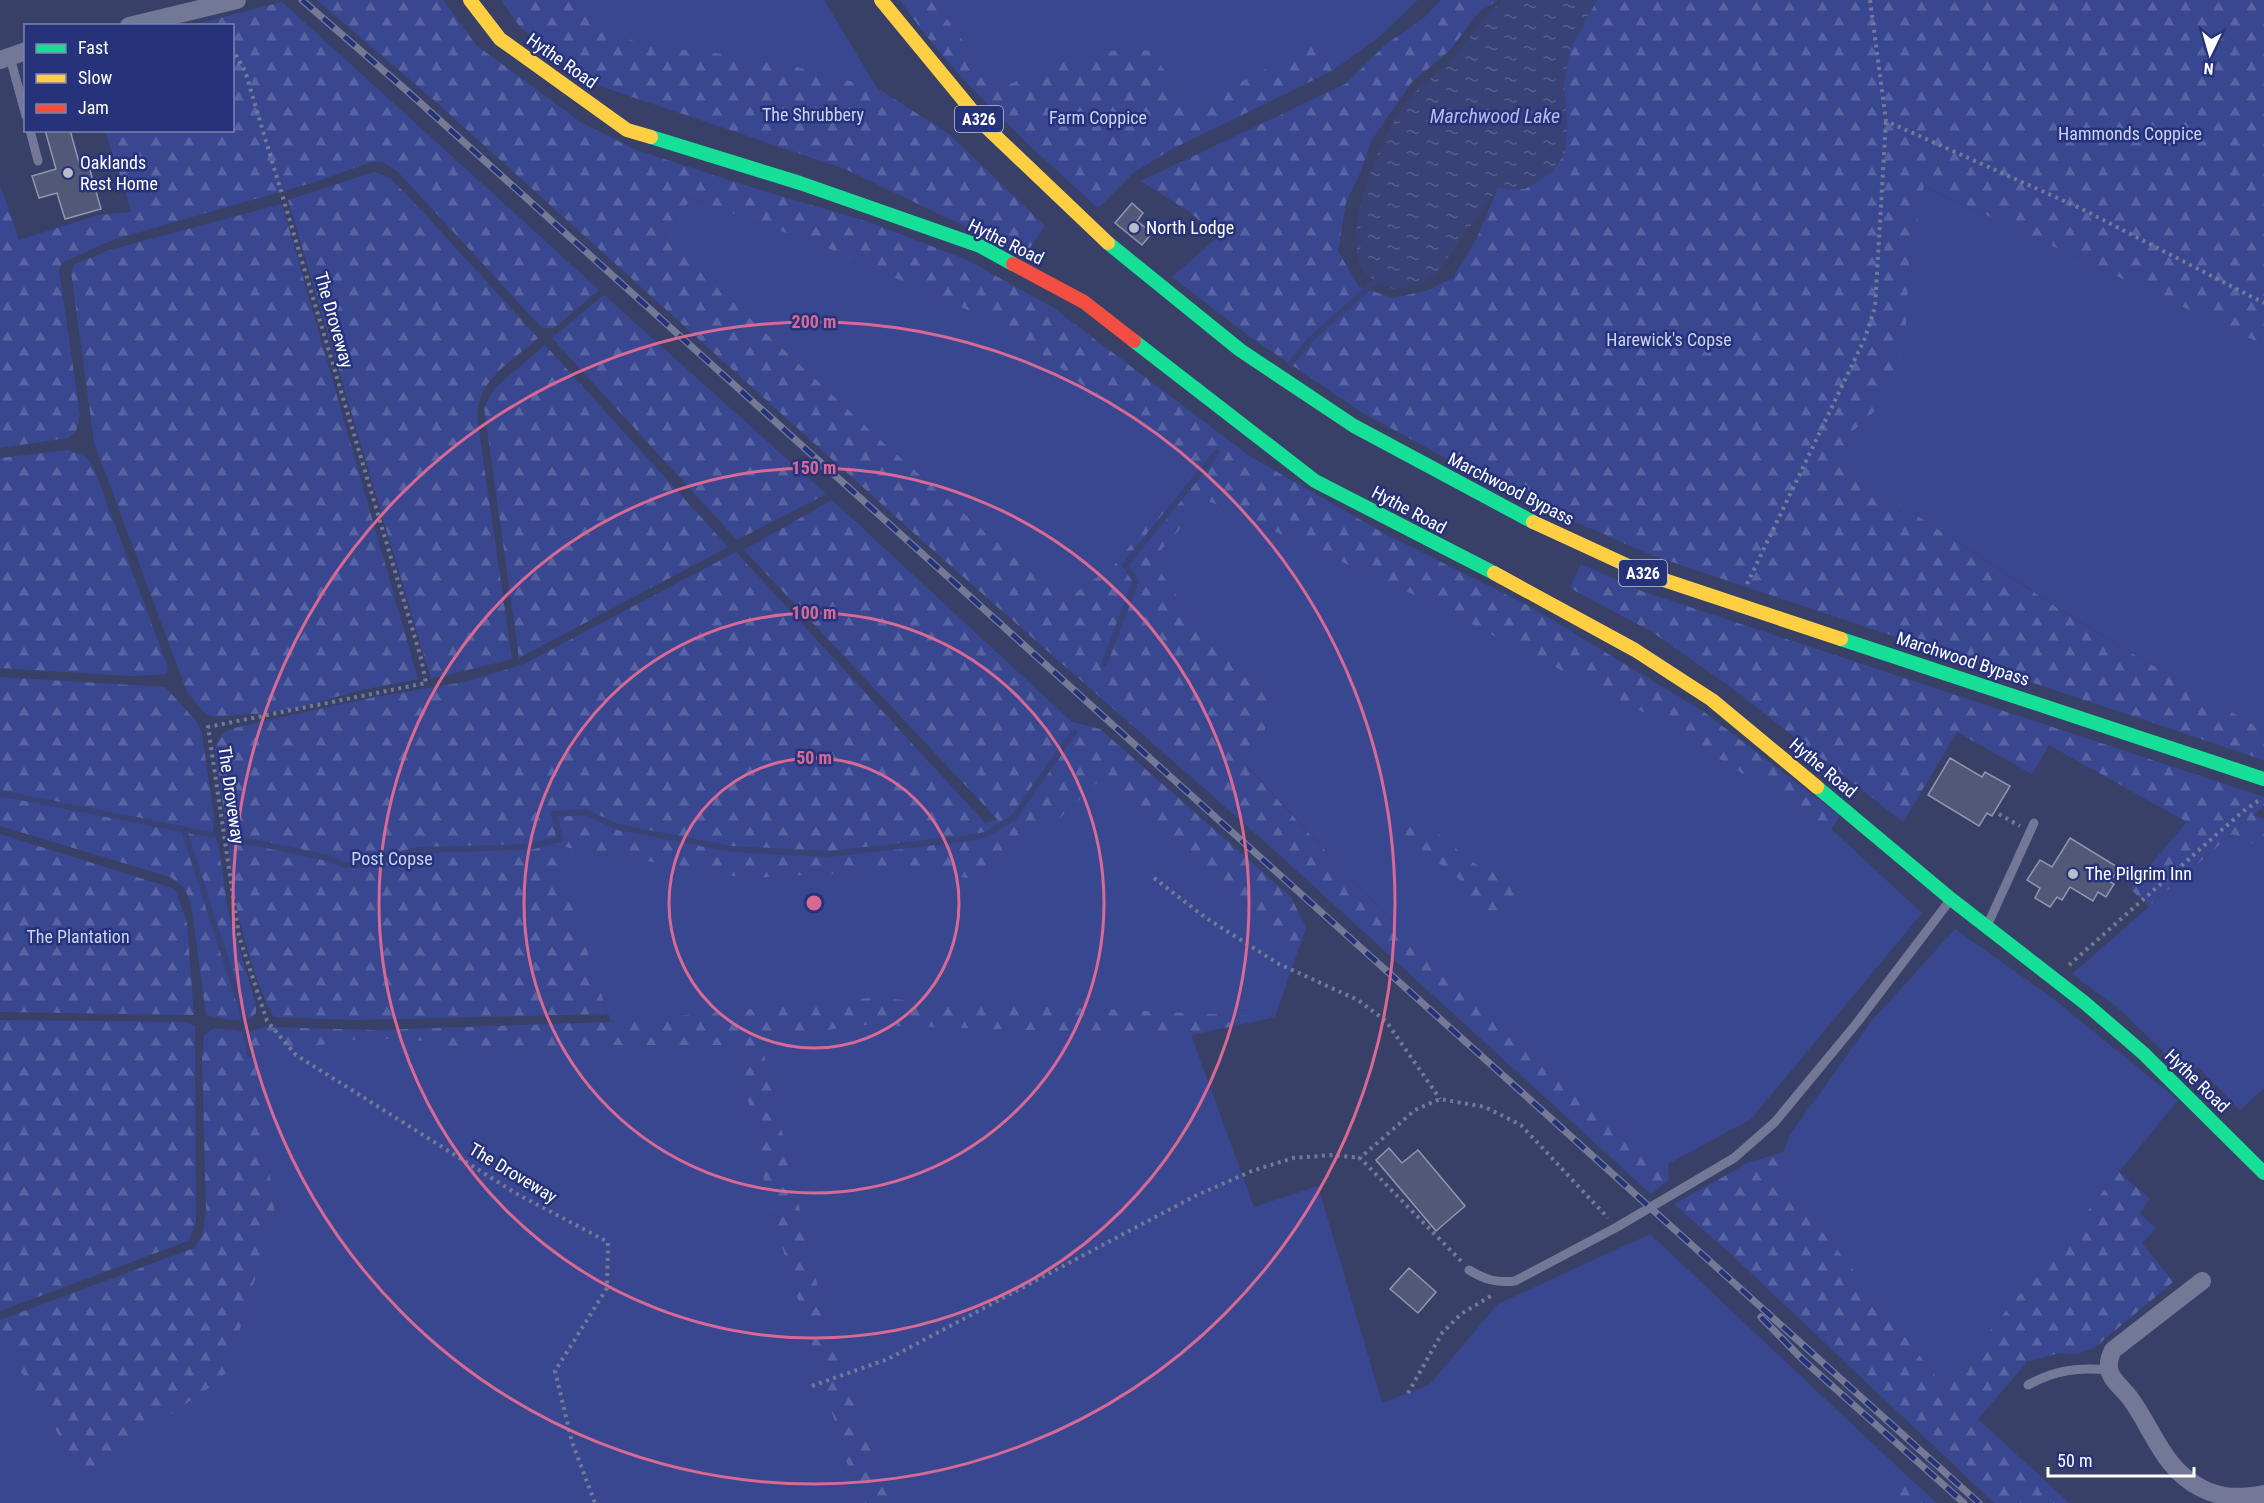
<svg xmlns="http://www.w3.org/2000/svg" width="2264" height="1503" font-family="'Roboto Condensed',sans-serif">
  <style>
    .green { fill: #394791 }
    .forest { fill: url(#forest-firs); fill-rule: evenodd }
    .water { fill: url(#water-ripples) }
    .lines { fill: none; stroke-linecap: round; stroke-linejoin: round }
    .stream { stroke: #394276; stroke-width: 6 }
    .building { fill: #525878; stroke: #9195ad; stroke-width: 1.5 }
    .path { stroke: #737896; stroke-width: 4; stroke-dasharray: 3 4.5; stroke-linecap: butt }
    .lane { stroke: #737896; stroke-width: 9 }
    .street { stroke: #737896; stroke-width: 18 }
    .fast { stroke: #16e098; stroke-width: 14 }
    .slow { stroke: #ffcf43; stroke-width: 14 }
    .jam { stroke: #f24e42; stroke-width: 14 }
    .rail-casing { stroke: #747a96; stroke-width: 7 }
    .rail { stroke: #26327a; stroke-width: 4.5; stroke-dasharray: 14; stroke-linecap: butt }
    .ring { fill: none; stroke: #d76994; stroke-width: 3 }
    .poi-dot { fill: #babcca; stroke: #26327a; stroke-width: 2 }
    .labels { text-anchor: middle; stroke-width: 5; stroke-linejoin: round; paint-order: stroke }
    .shield { fill: #26327a; stroke: #bec2d7; stroke-width: 1.5 }
    .shield-label { font-size: 16px; font-weight: bold; fill: #fff }
    .street-label { font-size: 18px; fill: #fff; stroke: #26327a }
    .park-label { font-size: 18px; fill: #ccd2f3; stroke: #26327a }
    .poi-label { font-size: 18px; fill: #fff; stroke: #26327a; text-anchor: start }
    .water-label { font-size: 20px; font-style: italic; fill: #b4bdec; stroke: #26327a }
    .centre { fill: #d76994; stroke: #26327a; stroke-width: 3 }
    .ring-label { font-size: 18px; text-anchor: middle; font-weight: bold; fill: #d76994; stroke: #26327a; stroke-width: 5; stroke-linejoin: round; paint-order: stroke }
  </style>
  <defs>
    <pattern id="forest-firs" width="22" height="20" patternUnits="userSpaceOnUse" patternTransform="scale(1.5)"><rect width="22" height="20" fill="#394791"/><path d="M5 1l3.5 6h-7zM16 11l3.5 6h-7z" fill="#5763a2"/></pattern>
    <pattern id="water-ripples" width="26" height="14" patternUnits="userSpaceOnUse" patternTransform="scale(1.5)"><rect width="26" height="14" fill="#394276"/><path d="M2 4q2-2 4 0t4 0M15 11q2-2 4 0t4 0" fill="none" stroke="#575e8b"/></pattern>
  </defs>
  <rect width="100%" height="100%" fill="#394067"/>
  <g class="green">
    <polygon points="568,0 824,0 877,88 766,59 651,46 619,36"/>
    <polygon points="933,0 1418,0 1378,38 1332,71 1319,43 1190,108 1151,51 1037,72 999,89"/>
    <polygon points="1923,186 2264,345 2264,731 2077,620 1854,474 1844,455 1851,433 1878,408"/>
    <polygon points="690,198 827,248 1006,327 1193,469 1114,565 1064,601 888,447 664,239"/>
    <polygon points="1206,500 1408,592 1649,715 1831,829 1922,913 1751,1119 1668,1164 1433,965 1247,766 1278,702 1196,623 1152,560"/>
    <polygon points="1102,778 1298,950 1275,1017 868,998 611,1022 551,845 746,878 915,870 974,879 1060,818"/>
    <polygon points="2232,834 2264,849 2264,1088 2240,1110 2198,1067 2188,1075 2119,1009 2072,974"/>
    <polygon points="1955,929 2047,994 2178,1100 1944,1387 1777,1172 1789,1136 1870,1023"/>
    <polygon points="859,1025 1191,1035 1254,1207 1318,1186 1382,1403 1429,1385 1498,1304 1650,1234 1906,1475 1896,1503 891,1503 830,1339 761,1041"/>
    <polygon points="366,1038 427,1041 465,1050 619,1045 737,1045 768,1200 859,1503 0,1503 0,1337 227,1372 275,1213 255,1063 279,1047 309,1047"/>
  </g>
  <g class="forest">
    <path d="M317,0H443L476,45L582,123L636,150L757,189L869,222L967,260L1052,307L1251,457L1387,535L1529,606L1704,712L1840,816L1831,829L1649,715L1408,592L1206,500L1152,560L1196,623L1278,702L1247,767L1433,965L1668,1164L1669,1180L1651,1194L1272,848L927,545L437,103ZM691,198L827,248L1006,327L1193,469L1114,565L1064,601L888,447L664,238Z"/>
    <polygon points="501,0 568,0 619,36 651,46 766,59 877,88 949,134 1045,226 1025,255 845,169 585,81 520,27"/>
    <path d="M900,0H933L999,89C1048,67 1096,44 1151,51L1190,108L1319,42L1332,71L1174,148L1134,172L1098,208C1027,143 955,80 900,0Z"/>
    <polygon points="1441,0 1498,0 1479,12 1450,50 1411,83 1371,141 1361,171 1346,202 1338,251 1359,287 1394,298 1429,290 1453,278 1477,238 1498,188 1525,189 1551,173 1567,124 1564,86 1570,49 1597,0 2264,0 2264,345 1924,186 1909,264 1905,344 1878,408 1851,433 1844,455 1854,474 2076,620 2264,731 2264,760 1651,555 1510,493 1361,412 1249,336 1172,277 1219,236 1188,211 1141,181 1347,83 1385,45 1425,17"/>
    <polygon points="282,2 599,290 554,328 542,328 399,173 384,162 371,162 315,182 112,240 62,263 59,271 80,415 76,431 67,438 0,448 0,185 19,240 98,215 132,212 105,131 232,130 232,26 192,25"/>
    <path d="M374,172L390,178L421,210L538,338C511,362 478,379 477,417L512,659L431,679L288,200Z"/>
    <polygon points="282,204 418,679 361,690 300,707 266,713 215,717 207,715 187,692 94,442 71,272 75,264 113,249"/>
    <polygon points="604,295 826,494 737,540 552,338"/>
    <polygon points="545,345 728,547 519,658 484,407 494,389"/>
    <polygon points="68,450 86,457 94,469 167,665 167,674 131,676 0,668 0,458"/>
    <path d="M832,500L1072,722L1100,729L1291,897L1306,928L1298,950L1102,778L1060,818L974,879L915,870L746,878L552,845L608,1014L354,1020L274,1017C254,985 222,871 231,836L226,827L215,747L223,733L234,728L375,697L465,682L524,664L736,552L985,823L998,820L744,550Z"/>
    <polygon points="1581,564 1644,592 2264,797 2264,806 2253,815 2264,819 2264,849 2232,834 2149,906 2130,889 2187,822 2049,745 2032,774 1957,732 1903,822 1728,685 1652,632 1570,588"/>
    <polygon points="0,677 165,687 197,722 202,734 214,817 213,831 218,843 228,910 256,1005 256,1013 250,1019 229,1020 206,1015 191,903 184,887 170,877 0,826"/>
    <polygon points="1406,812 1418,818 1477,865 1514,878 1517,895 1508,911 1486,910 1468,894 1459,879 1399,832 1399,820"/>
    <polygon points="0,834 175,889 187,923 194,1015 0,1012"/>
    <polygon points="868,998 1275,1017 1191,1035 859,1025 761,1041 830,1339 891,1503 859,1503 768,1200 737,1045 619,1045 465,1050 427,1041 366,1038 309,1047 279,1047 255,1063 275,1213 227,1372 210,1387 83,1475 0,1337 0,1320 194,1248 202,1236 206,1209 202,1058 204,1036 214,1028 248,1032 265,1027 375,1030 611,1022"/>
    <polygon points="0,1020 185,1022 195,1026 196,1223 188,1241 0,1311"/>
    <polygon points="1784,1152 1777,1172 1944,1387 2119,1172 2149,1198 2140,1214 2156,1228 2142,1243 2173,1282 2094,1348 2077,1354 2059,1353 2027,1362 1978,1419 2069,1503 1994,1503 1732,1255 1674,1204 1750,1162"/>
    <polygon points="1906,1475 1937,1503 1896,1503"/>
  </g>
  <path class="water" d="M1503,0H1597L1570,49L1564,86L1567,124L1565,154L1551,173L1523,189L1498,188L1438,271L1423,283L1396,290C1387,286 1371,280 1365,272C1337,237 1383,130 1409,99C1422,83 1442,71 1455,55C1471,36 1484,17 1503,0Z"/>
  <g class="lines">
    <g class="stream">
      <polyline points="1291,363 1310,340 1377,280"/>
      <polyline points="1104,664 1136,581 1125,565 1217,452"/>
      <polyline points="0,793 212,835"/>
      <polyline points="184,830 240,1004 250,1054"/>
      <polyline points="233,838 328,858 344,865 363,865 418,850 529,847 560,839 554,814 585,812 618,827 731,849 830,854 962,839 985,835 1013,818 1074,732"/>
    </g>
  </g>
  <g class="building">
    <polygon points="45,130 70,130 80,166 88,163 101,209 65,219 57,193 39,198 32,176 56,169"/>
    <polygon points="1132,203 1143,213 1137,221 1152,233 1142,245 1115,223"/>
    <polygon points="1950,758 1982,777 1985,772 2010,786 1992,816 1987,813 1979,826 1928,795"/>
    <polygon points="2070,838 2119,868 2110,882 2114,884 2106,897 2098,892 2093,901 2070,887 2062,900 2057,897 2050,907 2035,898 2040,888 2027,880 2040,860 2052,867"/>
    <polygon points="1389,1148 1402,1163 1418,1150 1465,1206 1436,1231 1376,1160"/>
    <polygon points="1409,1268 1436,1292 1418,1313 1390,1289"/>
  </g>
  <g class="lines">
    <g class="path">
      <polyline points="1870,0 1886,121 2082,209 2264,303"/>
      <polyline points="232,48 245,71 421,658 426,683 208,727 239,936 267,1021 296,1055 517,1194 608,1242 607,1288 555,1371 572,1442 595,1503"/>
      <polyline points="1747,584 1865,338 1875,307 1886,121"/>
      <polyline points="1999,814 2020,826"/>
      <polyline points="1154,878 1206,918 1279,964 1358,1000 1386,1021 1440,1099"/>
      <polyline points="2069,965 2242,812 2258,801"/>
      <polyline points="1461,1261 1360,1158 1415,1110 1440,1099 1485,1107 1521,1125 1608,1218"/>
      <polyline points="812,1386 888,1359 1195,1196 1252,1171 1293,1158 1333,1155 1360,1158"/>
      <polyline points="1408,1393 1442,1333 1461,1314 1494,1294"/>
    </g>
    <g class="lane">
      <polyline points="10,57 26,116"/>
      <polyline points="30,130 38,161"/>
      <polyline points="1987,926 2034,823"/>
      <path d="M1469,1270C1486,1280 1496,1283 1515,1281L1617,1227L1734,1158L1775,1122L1856,1024L1951,899"/>
      <path d="M2028,1385C2055,1370 2079,1367 2108,1370"/>
    </g>
    <g class="street">
      <polyline points="129,26 237,0"/>
      <polyline points="0,60 26,51"/>
      <path d="M2202,1281L2113,1350C2110,1356 2108,1361 2109,1368C2110,1380 2123,1388 2130,1398C2153,1429 2163,1469 2201,1488C2222,1499 2241,1498 2264,1494"/>
    </g>
    <g class="fast">
      <polyline points="651,137 800,183 980,246 1013,264"/>
      <polyline points="1108,243 1240,350 1354,426 1533,522"/>
      <polyline points="1134,341 1315,481 1494,573"/>
      <polyline points="1841,639 2264,779"/>
      <polyline points="1817,787 1951,899 2085,1003 2143,1053 2264,1173"/>
    </g>
    <g class="slow">
      <polyline points="470,0 500,39 627,130 651,137"/>
      <polyline points="881,0 984,125 1108,243"/>
      <polyline points="1533,522 1646,574 1841,639"/>
      <polyline points="1494,573 1635,650 1712,700 1817,787"/>
    </g>
    <polyline class="jam" points="1013,264 1084,302 1134,341"/>
    <g class="rail-casing">
      <g id="rail">
        <polyline points="302,0 406,90 1979,1503"/>
        <polyline points="1761,1317 1802,1359 1964,1503"/>
      </g>
    </g>
    <use href="#rail" class="rail"/>
  </g>
  <g class="ring">
    <circle cx="814" cy="903" r="145"/>
    <circle cx="814" cy="903" r="290"/>
    <circle cx="814" cy="903" r="435"/>
    <circle cx="814" cy="903" r="581"/>
  </g>
  <g class="poi-dot">
    <circle cx="68" cy="173" r="6"/>
    <circle cx="1134" cy="228" r="6"/>
    <circle cx="2073" cy="874" r="6"/>
  </g>
  <g class="labels">
    <g class="shield">
      <rect x="955" y="106" width="48" height="26" rx="4.5"/>
      <rect x="1619" y="560" width="48" height="26" rx="4.5"/>
    </g>
    <g class="shield-label">
      <text x="979" y="125">A326</text>
      <text x="1643" y="579">A326</text>
    </g>
    <g class="street-label">
      <text transform="translate(562 61) rotate(35)" y="6">Hythe Road</text>
      <text transform="translate(1006 242) rotate(26)" y="6">Hythe Road</text>
      <text transform="translate(334 320) rotate(74)" y="6">The Droveway</text>
      <text transform="translate(1511 489) rotate(27)" y="6">Marchwood Bypass</text>
      <text transform="translate(1409 510) rotate(28)" y="6">Hythe Road</text>
      <text transform="translate(1963 659) rotate(18)" y="6">Marchwood Bypass</text>
      <text transform="translate(1823 768) rotate(40)" y="6">Hythe Road</text>
      <text transform="translate(231 795) rotate(82)" y="6">The Droveway</text>
      <text transform="translate(2197 1081) rotate(44)" y="6">Hythe Road</text>
      <text transform="translate(513 1173) rotate(31)" y="6">The Droveway</text>
    </g>
    <g class="park-label">
      <text x="813" y="121">The Shrubbery</text>
      <text x="1098" y="124">Farm Coppice</text>
      <text x="2130" y="140">Hammonds Coppice</text>
      <text x="1669" y="346">Harewick's Copse</text>
      <text x="392" y="865">Post Copse</text>
      <text x="78" y="943">The Plantation</text>
    </g>
    <g class="poi-label">
      <text x="80" y="169">Oaklands<tspan x="80" dy="21">Rest Home</tspan></text>
      <text x="1146" y="234">North Lodge</text>
      <text x="2085" y="880">The Pilgrim Inn</text>
    </g>
    <g class="water-label">
      <text x="1495" y="123">Marchwood Lake</text>
    </g>
  </g>
  <circle cx="814" cy="903" r="9" class="centre"/>
  <g class="ring-label">
    <text x="814" y="328">200 m</text>
    <text x="814" y="474">150 m</text>
    <text x="814" y="619">100 m</text>
    <text x="814" y="764">50 m</text>
  </g>
  <rect x="24" y="24" width="210" height="108" fill="#26327a" stroke="#7d84af" stroke-width="1.5"/>
  <rect x="36" y="44" width="30" height="9" fill="#16e098" stroke="#7d84af" stroke-width="1.5"/>
  <text x="78" y="54" font-size="18" fill="#ffffff">Fast</text>
  <rect x="36" y="74" width="30" height="9" fill="#ffcf43" stroke="#7d84af" stroke-width="1.5"/>
  <text x="78" y="84" font-size="18" fill="#ffffff">Slow</text>
  <rect x="36" y="104" width="30" height="9" fill="#f24e42" stroke="#7d84af" stroke-width="1.5"/>
  <text x="78" y="114" font-size="18" fill="#ffffff">Jam</text>
  <g transform="translate(2210 54) rotate(185)" stroke="#26327a" stroke-width="4.5" paint-order="stroke">
  <path d="M0-4.5L10 22L0 15L-10 22Z" fill="#ffffff"/>
  <text y="-9" font-size="16" font-weight="bold" text-anchor="middle" fill="#ffffff">N</text>
  </g>
  <path d="M2048 1467v9h146v-9" fill="none" stroke="#ffffff" stroke-width="3"/>
  <text x="2057" y="1467" font-size="18" fill="#ffffff" stroke="#26327a" stroke-width="4.5" paint-order="stroke">50 m</text>
</svg>
